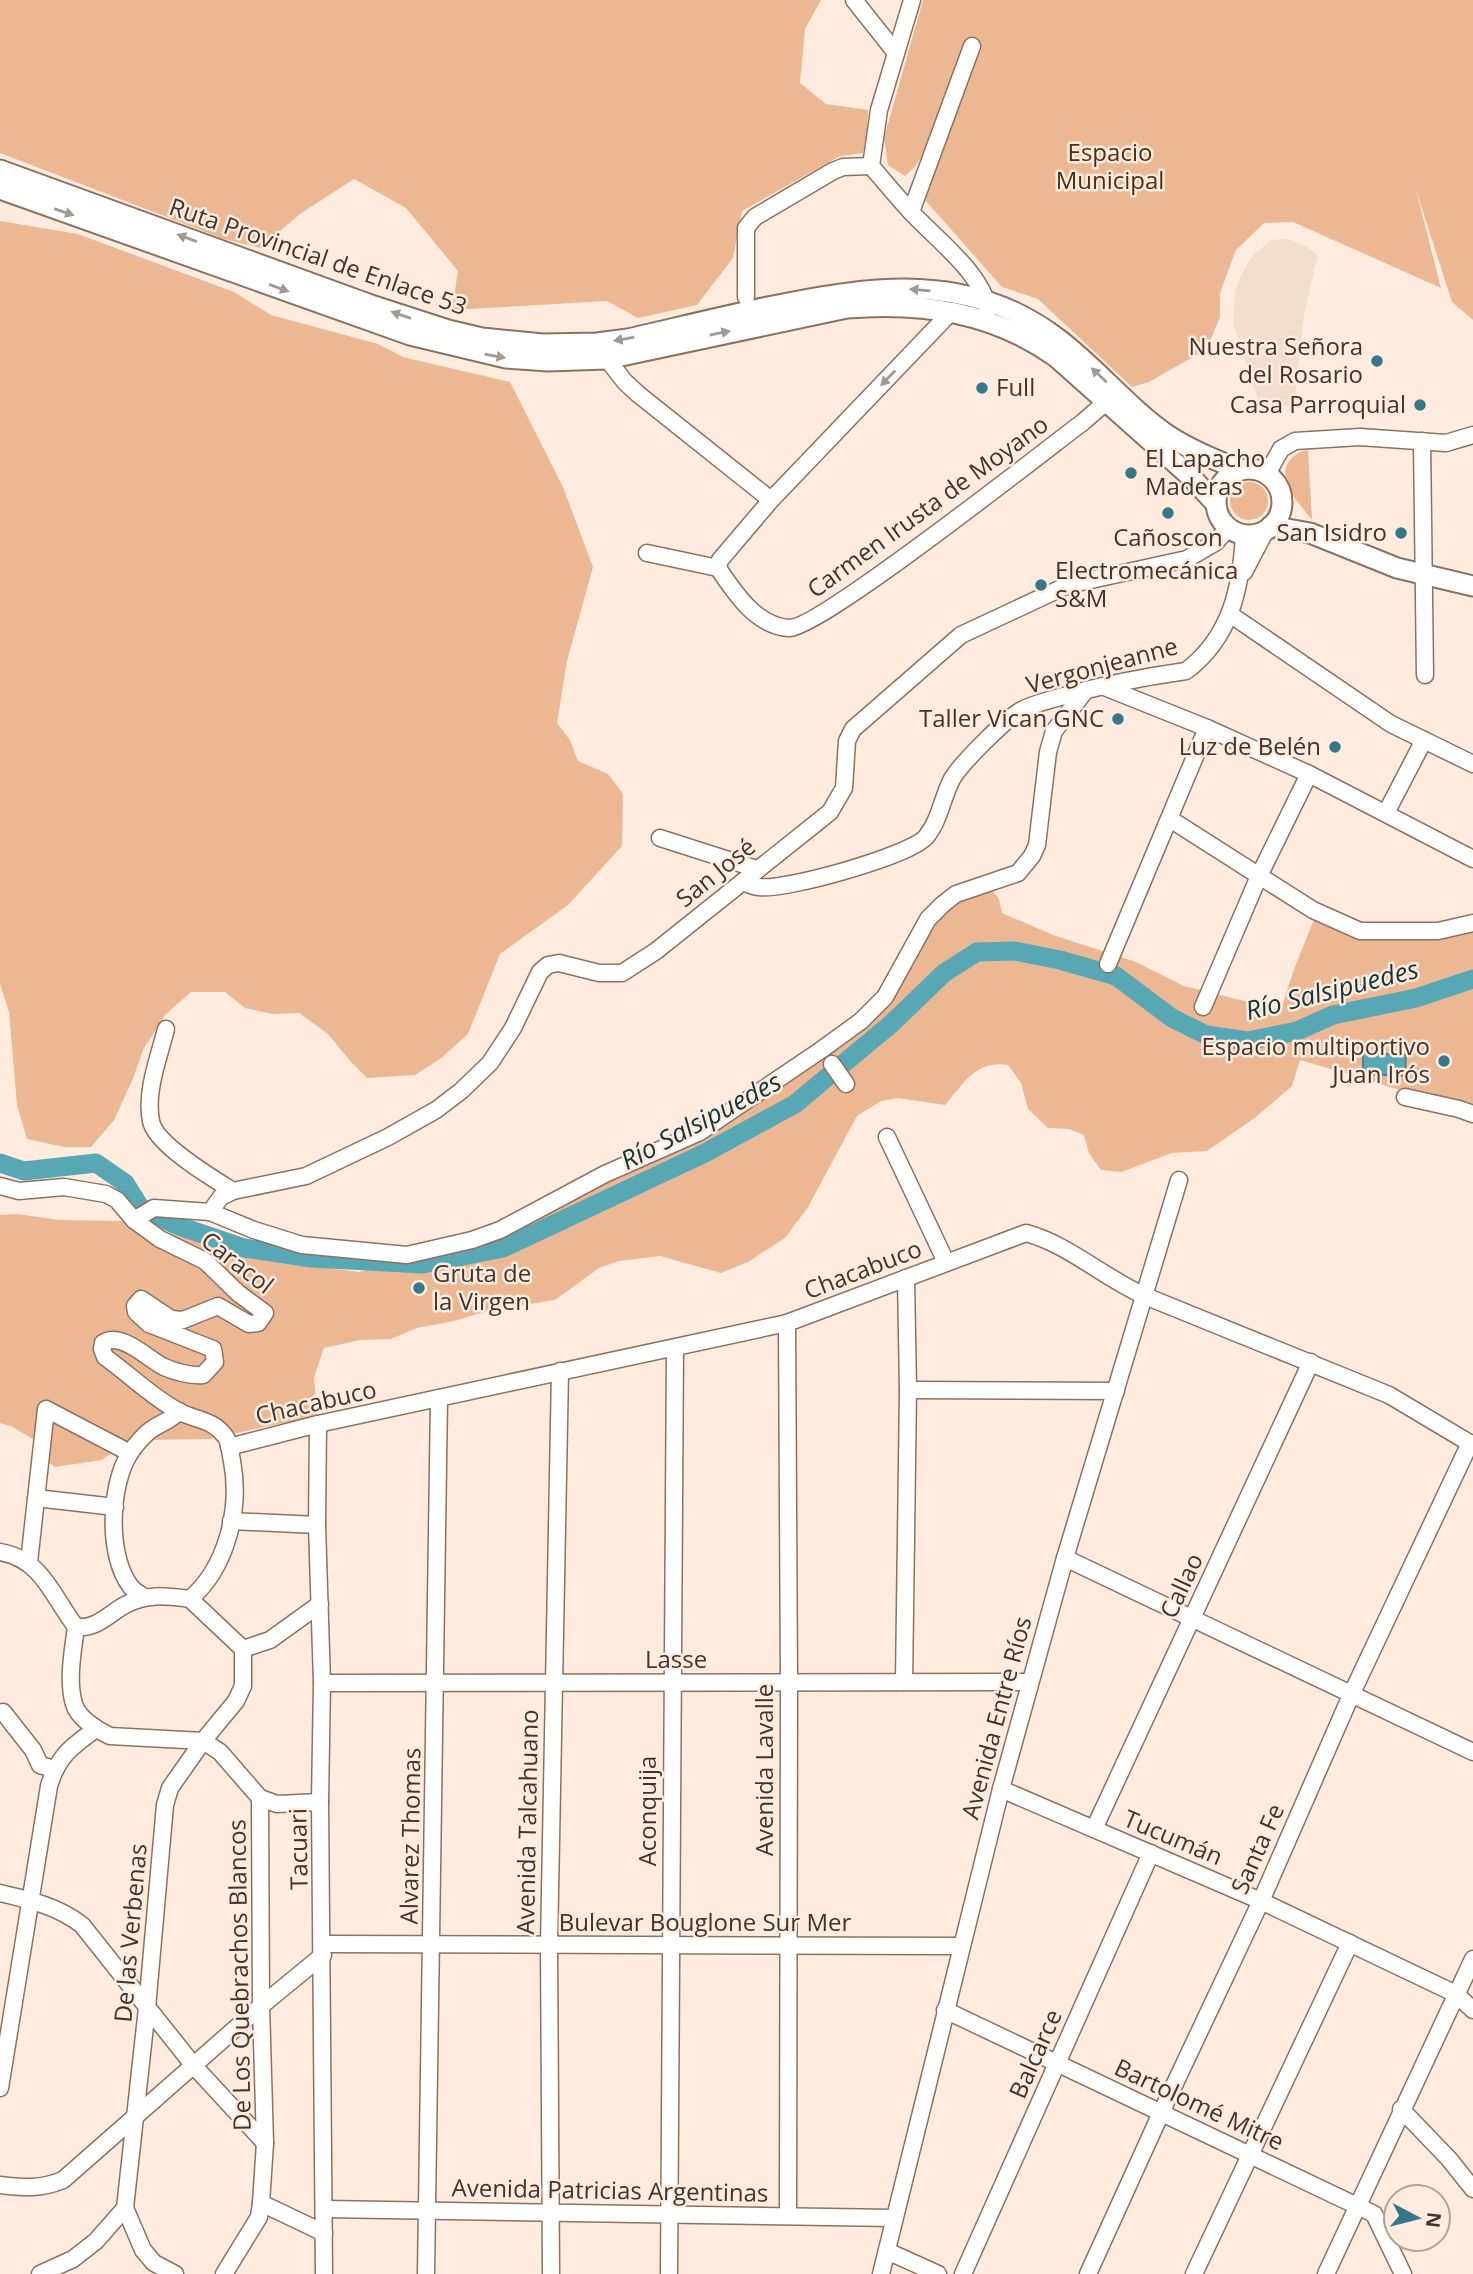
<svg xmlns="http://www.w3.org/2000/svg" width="1473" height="2274" font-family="'Open Sans',sans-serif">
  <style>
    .built { fill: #f3ddcd }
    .green { fill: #ecb893 }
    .water { fill: #58a7b5; stroke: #51848c; stroke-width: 2 }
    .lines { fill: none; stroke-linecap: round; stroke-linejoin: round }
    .river { stroke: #58a7b5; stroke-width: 19 }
    .minor-casing { stroke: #8d715f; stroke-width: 19 }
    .major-casing { stroke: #8d715f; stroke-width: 23 }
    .minor { stroke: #fff; stroke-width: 16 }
    .major { stroke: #fff; stroke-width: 19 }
    .oneway { fill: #a09a95 }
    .poi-dot { fill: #367789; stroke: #ffecdf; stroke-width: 2.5 }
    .labels { text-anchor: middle; stroke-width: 5; stroke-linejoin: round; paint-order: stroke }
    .park-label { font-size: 24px; fill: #502d10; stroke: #ffecdf }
    .street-label { font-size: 24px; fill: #40342b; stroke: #ffecdf }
    .poi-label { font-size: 24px; fill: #40342b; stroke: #ffecdf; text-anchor: end }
    .water-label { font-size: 26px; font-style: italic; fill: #11373e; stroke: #ffecdf }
  </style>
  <rect width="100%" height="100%" fill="#ffecdf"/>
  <polygon class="built" points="1287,239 1302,244 1318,255 1304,314 1294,407 1259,403 1233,323 1235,292 1242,273 1254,254 1272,240"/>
  <g class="green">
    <polygon points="0,0 821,0 805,29 800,83 826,104 868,110 867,132 863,153 840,156 742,211 733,258 697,305 638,318 607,301 452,310 458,271 406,208 354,179 300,214 260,248 224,239 0,153"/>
    <polygon points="923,0 1473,0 1473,320 1452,302 1416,190 1441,288 1293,222 1264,223 1236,250 1220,293 1220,317 1211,339 1198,354 1149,382 1132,387 1038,299 1002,287 925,200 981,43 968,39 925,151 915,167 905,176 888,165 884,138"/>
    <polygon points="0,221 78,234 234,292 271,315 378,344 403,357 510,382 563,487 593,567 567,661 557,723 570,740 578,761 608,774 623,794 622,846 568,905 500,954 468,1034 440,1059 415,1075 367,1078 350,1061 328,1034 299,1013 272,1014 245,1008 225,992 191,992 166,1014 144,1048 132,1081 114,1120 91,1147 64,1147 27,1139 17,1105 9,1012 0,984"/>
    <path d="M1308,450L1312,520L1293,496L1285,473C1286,460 1296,452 1308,450Z"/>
    <circle cx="1249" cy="501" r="19"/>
    <path d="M991,889L999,899L1002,913L1053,935L1136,962L1184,986L1281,1010L1293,972L1314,919L1353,937H1443L1473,931V1111C1415,1096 1358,1076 1300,1060L1292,1086L1256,1117L1207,1151L1172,1153L1121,1172L1101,1170L1089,1153L1084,1135L1069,1129L1048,1128L1028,1109L1021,1083L1008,1065C976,1060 964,1083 945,1105L898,1098L881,1101L857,1116L808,1207L785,1238L748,1262L721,1273L660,1256L619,1261L599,1268L555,1300L487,1311L454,1321L417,1328L391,1339L360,1340L324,1348L314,1377L318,1424L287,1422L210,1439L147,1440L123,1444L102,1460L55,1467L43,1458L41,1444L11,1426L0,1423V1215L18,1214L59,1220L123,1221L263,1259L359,1272L504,1237L575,1199L665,1155L859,1034C867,1024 877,1015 884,1005C914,960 932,902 991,889Z"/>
  </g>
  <polygon class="water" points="1363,1053 1406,1055 1405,1076 1363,1074"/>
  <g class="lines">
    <polyline class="river" points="0,1163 24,1171 96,1163 125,1183 140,1207 176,1225 244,1248 312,1258 423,1264 503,1248 705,1153 795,1104 891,1024 944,973 977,952 1015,951 1060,960 1116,976 1172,1018 1206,1035 1248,1041 1297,1031 1333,1015 1416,998 1473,979"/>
    <g class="minor-casing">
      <g id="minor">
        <polyline points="854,0 896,53"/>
        <path d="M912,0L879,110L871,166C884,181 897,197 911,212C934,237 983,274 988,309"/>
        <polyline points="911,212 972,46"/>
        <polyline points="746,297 746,228 755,217 833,171 843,167 871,166"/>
        <path d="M952,311L771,500L720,560L718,568C735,593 756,626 789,628C819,629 1043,452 1083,422L1106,402"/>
        <polyline points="607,359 625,382 638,394 771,500"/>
        <polyline points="1422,441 1425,675"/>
        <polyline points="1267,474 1281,449 1295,441 1360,437 1446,443 1473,435"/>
        <polyline points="647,553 718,568"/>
        <polyline points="1244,572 1266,530"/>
        <polyline points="1231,615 1391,724 1473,764"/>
        <polyline points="1102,686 1207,728 1309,774 1473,859"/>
        <polyline points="1386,813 1424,740"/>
        <polyline points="1170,819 1313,910 1360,931 1438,931 1473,923"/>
        <polyline points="660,838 757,869"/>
        <path d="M743,882C748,884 754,887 759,887C784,891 909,856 926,837C940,820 942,798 952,779C961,763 1005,720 1020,711C1032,704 1047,701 1060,697C1102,685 1143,677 1186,671C1231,637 1241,588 1244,535"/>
        <polyline points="1108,964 1207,728"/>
        <polyline points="1203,1007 1259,876 1309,774"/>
        <path d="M166,1029C159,1057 145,1092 151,1121C155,1144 212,1178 233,1191"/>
        <polyline points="832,1064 846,1084"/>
        <polyline points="1405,1097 1459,1109 1473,1114"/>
        <polyline points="887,1137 946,1262"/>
        <path d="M0,1186L19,1191L64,1187L106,1194L117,1200L134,1220L160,1239L205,1261L238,1293L265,1313L258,1323L249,1324L218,1306L183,1320L171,1319L141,1299L135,1306L136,1312L149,1324L213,1349L215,1362L203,1375C190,1376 176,1372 164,1367C148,1359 121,1331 103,1343L102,1349L105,1357C129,1374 152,1397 178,1411C194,1420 213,1419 225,1436C230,1442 230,1453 232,1461C241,1509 227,1567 190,1599C167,1596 146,1593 125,1605C107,1615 97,1629 76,1627"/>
        <polyline points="210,1212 221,1197 233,1191 306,1176 388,1137 436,1110 461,1091 490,1063 513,1028 540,972 548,965 559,963 599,973 622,973 656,951 830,812 844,788 847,741 853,729 961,635 1068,585 1187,559 1216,542 1228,528"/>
        <polyline points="134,1220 154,1208 210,1212 254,1230 302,1245 407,1255 472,1240 500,1230 605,1174 700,1132 821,1050 861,1021 885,997 928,919 943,904 956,894 1018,873 1032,856 1037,845 1048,752 1054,731 1086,690"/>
        <polyline points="787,1323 789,1682 788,2216"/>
        <polyline points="908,1390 1116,1391"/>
        <polyline points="318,1424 317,1525 322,1683 320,1802 324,2274"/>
        <path d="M229,1447L318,1424L787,1323L1026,1233C1068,1244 1104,1278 1145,1296L1389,1395L1473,1445"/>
        <polyline points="36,1498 115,1507"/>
        <polyline points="231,1521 317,1525"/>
        <path d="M0,1552C42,1559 52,1596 76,1627"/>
        <polyline points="1065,1558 1473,1752"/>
        <polyline points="29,1562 46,1409 130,1453"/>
        <path d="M144,1597C140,1594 134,1591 131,1587C107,1557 109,1485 130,1453C135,1445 145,1434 152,1429C162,1422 171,1421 179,1411"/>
        <path d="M76,1627C73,1651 67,1680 74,1704C78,1718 97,1730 110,1736L203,1741L220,1752L260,1798L261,2006L265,2143L261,2203L259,2217L224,2274"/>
        <polyline points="243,1649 270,1640 320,1604"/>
        <polyline points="904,1682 908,1390 906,1278"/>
        <polyline points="322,1683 1030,1682"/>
        <polyline points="3,1712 33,1750 40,1765 54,1769"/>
        <polyline points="1001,1789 1261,1901 1456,1994 1473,2010"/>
        <polyline points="260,1798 277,1804 320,1802"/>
        <polyline points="1094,1829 1311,1362"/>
        <path d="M0,1893C30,1900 57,1906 82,1925L194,2066L265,2143"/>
        <polyline points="323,1944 961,1946"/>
        <polyline points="945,2010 1374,2214 1403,2274"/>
        <path d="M0,2088L49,1786C58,1756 71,1747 96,1729"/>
        <polyline points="1401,2109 1449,2159 1473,2189"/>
        <path d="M0,2185C24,2188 41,2189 63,2180L261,2006L323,1955"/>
        <polyline points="261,2203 324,2233"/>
        <polyline points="125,2208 143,2250 154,2263 175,2274"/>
        <polyline points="325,2209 894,2218"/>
        <polyline points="887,2251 938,2274"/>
        <polyline points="40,2274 73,2259 96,2241 125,2208 147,2008 165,1805 170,1788 203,1741 236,1701 243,1686 243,1649 190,1599"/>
        <polyline points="426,2274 439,1398"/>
        <polyline points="551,2274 549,1945 560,1371"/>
        <polyline points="669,2274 675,1348"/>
        <polyline points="881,2274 1001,1789 1065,1558 1179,1180"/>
        <polyline points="963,2274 1151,1853"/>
        <polyline points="1088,2274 1161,2113 1261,1901 1352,1693 1470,1443"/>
        <polyline points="1194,2274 1350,1943"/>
        <polyline points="1326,2274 1473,1959"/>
      </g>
    </g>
    <g class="major-casing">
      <g id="major">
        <path d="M0,170L371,305L448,330L482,338L543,344L597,343L628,339C676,328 724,316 773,306C873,286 969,271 1057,338C1097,368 1128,408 1169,436C1191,450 1217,461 1241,470"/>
        <path d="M0,189L410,335L506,358L548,361L607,359L847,308C923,302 993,312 1056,357L1192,478L1216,504"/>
        <circle cx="1249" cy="502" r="33"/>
        <polyline points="1271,526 1310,533 1397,568 1473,586"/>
      </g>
    </g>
    <use href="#minor" class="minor"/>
    <use href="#major" class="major"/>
  </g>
  <defs><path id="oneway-solid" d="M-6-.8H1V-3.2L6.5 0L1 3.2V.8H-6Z" transform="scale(1.75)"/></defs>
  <g class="oneway">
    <use href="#oneway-solid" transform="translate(64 212) rotate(19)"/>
    <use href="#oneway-solid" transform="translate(187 238) rotate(-160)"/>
    <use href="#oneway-solid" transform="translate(279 288) rotate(20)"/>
    <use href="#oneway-solid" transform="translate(920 290) rotate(-175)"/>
    <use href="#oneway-solid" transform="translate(401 315) rotate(-161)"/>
    <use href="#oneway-solid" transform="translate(720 333) rotate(-12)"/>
    <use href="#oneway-solid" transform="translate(624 339) rotate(170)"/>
    <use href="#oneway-solid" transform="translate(495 356) rotate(10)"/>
    <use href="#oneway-solid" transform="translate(1099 375) rotate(-137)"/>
    <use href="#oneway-solid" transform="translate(888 378) rotate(134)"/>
  </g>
  <g class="poi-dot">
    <circle cx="1377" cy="361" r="7"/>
    <circle cx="982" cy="388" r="7"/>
    <circle cx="1420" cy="405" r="7"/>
    <circle cx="1131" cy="473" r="7"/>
    <circle cx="1168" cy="513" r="7"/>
    <circle cx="1401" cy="533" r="7"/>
    <circle cx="1041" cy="585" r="7"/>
    <circle cx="1118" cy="719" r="7"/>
    <circle cx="1335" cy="747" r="7"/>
    <circle cx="1444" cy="1061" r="7"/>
    <circle cx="419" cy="1288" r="7"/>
  </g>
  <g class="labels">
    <g class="park-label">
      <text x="1110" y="161">Espacio<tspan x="1110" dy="28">Municipal</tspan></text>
    </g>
    <g class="street-label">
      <text transform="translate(318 257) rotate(19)" y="8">Ruta Provincial de Enlace 53</text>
      <text transform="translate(928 507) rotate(-36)" y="8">Carmen Irusta de Moyano</text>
      <text transform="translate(1102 666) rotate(-15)" y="8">Vergonjeanne</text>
      <text transform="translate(716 873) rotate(-39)" y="8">San José</text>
      <text transform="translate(237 1263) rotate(38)" y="8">Caracol</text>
      <text transform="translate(863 1270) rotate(-21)" y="8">Chacabuco</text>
      <text transform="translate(316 1403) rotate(-13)" y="8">Chacabuco</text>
      <text transform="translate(1182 1586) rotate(-65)" y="8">Callao</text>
      <text x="676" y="1668">Lasse</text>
      <text transform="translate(997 1718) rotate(-75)" y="8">Avenida Entre Ríos</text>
      <text transform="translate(765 1770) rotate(-90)" y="8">Avenida Lavalle</text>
      <text transform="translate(648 1811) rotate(-90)" y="8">Aconquija</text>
      <text transform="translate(528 1822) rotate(-89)" y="8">Avenida Talcahuano</text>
      <text transform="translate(411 1836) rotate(-89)" y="8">Alvarez Thomas</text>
      <text transform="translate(1173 1838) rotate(23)" y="8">Tucumán</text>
      <text transform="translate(299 1849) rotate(-91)" y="8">Tacuari</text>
      <text transform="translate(1258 1849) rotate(-66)" y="8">Santa Fe</text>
      <text x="705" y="1931">Bulevar Bouglone Sur Mer</text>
      <text transform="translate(131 1933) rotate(-85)" y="8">De las Verbenas</text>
      <text transform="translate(240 1975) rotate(-91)" y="8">De Los Quebrachos Blancos</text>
      <text transform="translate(1036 2054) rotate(-66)" y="8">Balcarce</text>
      <text transform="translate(1199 2105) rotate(25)" y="8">Bartolomé Mitre</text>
      <text transform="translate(610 2191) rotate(1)" y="8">Avenida Patricias Argentinas</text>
    </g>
    <g class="poi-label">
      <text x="1363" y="355">Nuestra Señora<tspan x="1363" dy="28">del Rosario</tspan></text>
      <text x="996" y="396" text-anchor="start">Full</text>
      <text x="1406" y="413">Casa Parroquial</text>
      <text x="1145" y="467" text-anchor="start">El Lapacho<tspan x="1145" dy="28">Maderas</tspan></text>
      <text x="1387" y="541">San Isidro</text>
      <text x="1168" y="546" text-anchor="middle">Cañoscon</text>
      <text x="1055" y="579" text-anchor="start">Electromecánica<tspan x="1055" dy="28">S&amp;M</tspan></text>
      <text x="1104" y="727">Taller Vican GNC</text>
      <text x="1321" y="755">Luz de Belén</text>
      <text x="1430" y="1055">Espacio multiportivo<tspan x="1430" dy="28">Juan Irós</tspan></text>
      <text x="433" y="1282" text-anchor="start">Gruta de<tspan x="433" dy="28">la Virgen</tspan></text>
    </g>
    <g class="water-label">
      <text transform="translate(1332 990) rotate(-14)" y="9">Río Salsipuedes</text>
      <text transform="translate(701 1121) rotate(-28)" y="9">Río Salsipuedes</text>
    </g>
  </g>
  <g transform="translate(1417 2218) rotate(97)"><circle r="33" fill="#ffecdf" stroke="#b3a297" stroke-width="2"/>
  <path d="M0-5L12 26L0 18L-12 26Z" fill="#367789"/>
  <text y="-10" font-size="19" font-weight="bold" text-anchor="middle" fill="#40342b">N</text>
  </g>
</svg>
